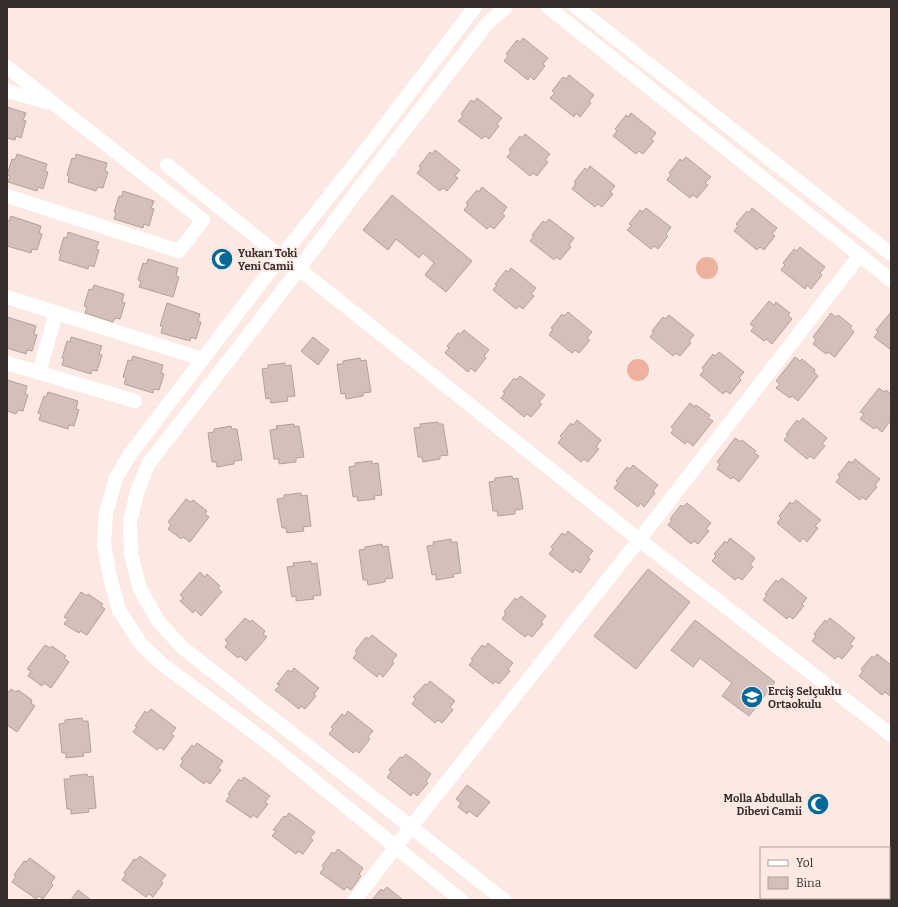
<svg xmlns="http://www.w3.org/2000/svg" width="898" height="907" font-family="Bitter,serif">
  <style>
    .green { fill: #eeb19d }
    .building { fill: #d3c0ba; stroke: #b2a09a }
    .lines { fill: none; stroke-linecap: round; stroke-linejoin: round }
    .minor { stroke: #fff; stroke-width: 14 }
    .labels { text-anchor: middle; stroke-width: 3.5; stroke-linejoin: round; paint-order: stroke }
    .poi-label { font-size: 11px; font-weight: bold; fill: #352e2b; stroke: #fde9e3; text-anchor: start }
  </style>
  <rect width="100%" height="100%" fill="#fde9e3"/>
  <g class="green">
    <circle cx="707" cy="268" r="11"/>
    <circle cx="638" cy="370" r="11"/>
  </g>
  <g class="building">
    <polygon points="523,38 548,58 543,64 545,66 534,80 530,76 528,80 504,61 508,56 506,54 517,40 520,42"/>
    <polygon points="569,75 594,95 589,101 591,103 580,117 576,113 574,117 550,98 555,93 552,91 563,77 566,79"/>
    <polygon points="477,98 502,118 497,124 499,126 489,139 485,136 482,139 458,121 463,116 461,114 471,100 474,102"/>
    <polygon points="7,107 26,113 23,120 26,121 21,138 16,136 15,140 7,138"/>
    <polygon points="631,113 656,133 651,139 654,141 643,154 639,151 636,154 613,136 617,131 615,129 626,115 628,117"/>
    <polygon points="525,134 550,154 545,160 548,162 537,176 533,173 530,176 507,157 511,152 509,150 520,136 522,138"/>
    <polygon points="435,150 460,170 455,176 458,178 447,191 443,188 440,191 417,173 421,168 419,166 430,152 432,154"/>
    <polygon points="17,154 47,164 45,171 48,172 43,189 38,187 37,191 8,182 10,176 7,175 12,159 15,160"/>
    <polygon points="76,154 107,163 105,171 108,172 103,188 98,187 96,191 68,182 69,176 67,175 72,158 75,159"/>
    <polygon points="686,157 711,177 705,183 708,185 697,198 693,195 690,198 667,180 671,174 669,173 680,159 682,161"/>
    <polygon points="590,166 615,186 610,192 613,194 602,207 598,204 595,207 572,189 576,183 574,182 585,168 587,170"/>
    <polygon points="482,187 507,207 502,214 505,216 494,229 490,226 487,229 464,210 468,205 466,203 477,190 479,192"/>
    <polygon points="123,191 154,201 151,208 154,209 149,226 144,224 143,228 114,219 116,213 114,212 119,196 122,196"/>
    <polygon points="392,195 472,261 446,292 425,275 434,263 423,253 419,258 396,239 388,250 363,230"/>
    <polygon points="646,208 671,227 666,234 668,236 658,249 654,246 651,249 627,230 632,225 629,224 640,210 643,212"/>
    <polygon points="752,208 777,228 772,234 775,236 764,250 760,247 757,250 734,231 738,226 736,224 747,211 749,213"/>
    <polygon points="11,216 41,226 39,233 42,234 37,250 32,249 31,253 7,246 7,221 9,221"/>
    <polygon points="549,219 574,238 569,245 571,247 560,260 556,257 554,260 530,241 534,236 532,235 543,221 546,223"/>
    <polygon points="68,232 99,242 96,249 99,250 94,267 89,265 88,269 59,260 61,254 59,253 64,237 67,238"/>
    <polygon points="800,247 825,267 820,273 822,275 811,289 807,285 805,289 781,270 785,265 783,263 794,249 797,251"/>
    <polygon points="148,259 178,268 176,276 179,277 173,297 139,287 141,281 138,280 143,263 146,264"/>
    <polygon points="511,268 536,288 531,294 534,296 523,309 519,306 516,309 493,290 497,285 495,284 506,270 508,272"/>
    <polygon points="94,285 124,294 122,302 125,303 120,319 115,318 113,322 85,313 87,307 84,306 89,289 92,290"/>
    <polygon points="769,301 774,305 776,302 790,313 788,315 792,319 772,344 766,339 764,341 751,331 754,327 750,324"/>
    <polygon points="167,303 200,314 198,321 201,322 196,339 191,337 190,341 161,333 163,326 160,326"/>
    <polygon points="568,312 592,332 587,338 590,340 579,353 575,350 572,353 549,335 553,329 551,328 562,314 564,316"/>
    <polygon points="891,312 891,350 874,337 878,332 876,330"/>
    <polygon points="831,313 836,317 838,315 852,326 850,328 854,332 835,357 828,352 826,354 813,344 816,340 813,337"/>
    <polygon points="669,315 694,335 689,341 691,343 680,356 676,353 673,356 650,337 654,332 652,331 663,317 665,319"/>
    <polygon points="7,317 36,326 34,334 37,335 32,351 27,350 26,354 7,348"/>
    <polygon points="464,330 489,350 484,356 486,358 475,372 471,368 468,372 445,353 449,348 447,346 458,333 460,334"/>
    <polygon points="71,337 102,346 99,354 102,355 97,371 92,370 91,374 62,365 64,359 62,358 67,341 70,342"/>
    <polygon points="313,337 329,350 318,365 301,351"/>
    <polygon points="719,352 744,372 739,378 741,380 730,394 726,391 723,394 700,375 704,370 702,368 713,354 715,356"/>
    <polygon points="133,356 163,365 161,373 164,374 159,390 154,389 153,393 124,384 126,378 123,377 128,360 131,361"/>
    <polygon points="795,357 800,361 802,359 815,370 814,372 818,376 798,401 792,396 790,398 776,388 780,384 776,381"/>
    <polygon points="360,358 361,361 366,360 371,392 363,393 363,396 346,399 345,393 341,394 337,364 343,364 343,361"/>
    <polygon points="285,363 285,366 291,365 295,396 287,397 288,401 271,403 270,398 266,399 262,369 268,368 268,365"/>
    <polygon points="520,376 545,395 539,402 542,404 531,417 527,414 524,417 501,398 505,393 503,392 514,378 516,380"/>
    <polygon points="7,380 27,386 25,394 28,395 23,411 18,410 16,414 7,411"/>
    <polygon points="879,388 884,392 886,390 891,394 891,420 882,432 876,427 874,429 860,419 864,414 860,412"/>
    <polygon points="48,392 78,401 76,409 79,410 74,426 69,425 68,429 39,420 41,414 38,413 44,396 46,397"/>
    <polygon points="690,403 695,407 696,405 710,415 708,418 713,421 693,446 687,441 685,444 671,433 674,429 671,427"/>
    <polygon points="803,418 827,438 822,444 825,446 814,459 810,456 807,459 784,440 788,435 786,434 797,420 799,422"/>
    <polygon points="577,420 601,440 596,447 599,449 588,462 584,459 581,462 558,443 562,438 560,436 571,423 573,425"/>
    <polygon points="438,422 438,424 443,424 448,455 440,456 440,459 423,462 422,457 418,457 414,428 421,427 420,424"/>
    <polygon points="294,424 294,427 299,426 304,457 296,458 296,462 279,464 279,459 274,459 270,430 277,429 276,426"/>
    <polygon points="231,426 232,429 237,429 242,460 234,461 234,464 217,467 216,462 212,462 208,433 214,432 214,429"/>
    <polygon points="735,438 741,442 742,440 756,451 754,453 759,456 739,482 733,477 731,479 717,469 720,464 717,462"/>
    <polygon points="855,459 880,479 875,485 877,487 866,500 862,497 860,500 836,482 840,477 838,475 849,461 852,463"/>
    <polygon points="372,461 372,464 378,463 382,495 374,496 375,499 358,501 357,496 353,497 349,467 355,466 355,463"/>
    <polygon points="633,465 658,485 653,491 655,493 644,507 640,503 638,507 614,488 618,483 616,481 627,467 630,469"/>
    <polygon points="512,476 513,479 518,478 523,509 515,510 515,514 498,516 497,511 493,511 489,482 495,481 495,478"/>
    <polygon points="301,493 301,496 307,495 311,526 303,527 304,531 287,533 286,528 282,528 277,499 284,498 284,495"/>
    <polygon points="186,499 191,502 193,500 207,511 205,514 209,517 190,542 183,537 181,539 168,529 171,525 168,522"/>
    <polygon points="796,500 821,520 815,526 818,528 807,542 803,538 800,542 777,523 781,518 779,516 790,502 792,504"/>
    <polygon points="687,503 711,523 706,529 709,531 698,544 694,541 691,544 668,525 672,520 670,519 681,505 683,507"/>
    <polygon points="568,531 593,551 588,557 590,559 580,573 575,569 573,573 549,554 553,549 551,547 562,533 565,535"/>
    <polygon points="730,538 755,558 750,565 753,567 742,580 738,577 735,580 712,561 716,556 714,554 725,541 727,543"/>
    <polygon points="451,539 451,542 457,542 461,573 453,574 454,577 436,580 436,574 432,575 427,546 434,545 433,542"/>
    <polygon points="382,544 383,547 388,546 393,578 385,579 385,582 368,585 367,580 363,580 359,550 365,549 365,547"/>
    <polygon points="311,561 311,564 317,563 321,595 313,596 314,599 296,601 296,596 292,597 287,567 294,566 293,563"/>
    <polygon points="648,569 690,602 636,669 594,636"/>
    <polygon points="200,572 205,577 207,574 220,586 218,588 222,592 201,616 195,610 193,613 180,601 184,598 180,595"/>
    <polygon points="782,578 807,598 802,604 804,606 793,619 789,616 787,619 763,600 767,595 765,594 776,580 778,582"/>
    <polygon points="81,592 87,596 88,594 103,604 101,606 105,609 87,635 80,631 79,633 64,624 68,619 64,617"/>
    <polygon points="521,596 546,616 541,622 543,624 532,637 528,634 525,637 502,619 506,613 504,612 515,598 517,600"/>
    <polygon points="245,618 250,622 252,620 265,631 263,634 267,637 246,661 240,656 238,658 225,647 228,643 225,640"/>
    <polygon points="830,618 855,638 850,644 853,646 842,659 838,656 835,659 812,641 816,636 814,634 825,620 827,622"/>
    <polygon points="695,620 775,682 749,716 722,696 732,683 700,658 693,667 671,650"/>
    <polygon points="372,635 397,655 392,661 394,663 383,677 379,673 377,677 353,658 357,653 355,651 366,637 369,639"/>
    <polygon points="488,643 513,663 508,669 510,671 499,684 495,681 493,684 469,665 473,660 471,659 482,645 485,647"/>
    <polygon points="45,645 50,648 52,646 66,656 64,658 69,662 51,688 44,683 42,686 28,676 31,671 27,669"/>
    <polygon points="877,654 891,665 891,697 885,692 882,695 859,676 863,671 861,669 872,656 874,658"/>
    <polygon points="294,668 319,688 314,694 316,696 305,709 301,706 299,709 275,690 280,685 277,684 288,670 291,672"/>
    <polygon points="430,681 455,701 450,707 453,710 442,723 438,720 435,723 412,704 416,699 413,697 425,684 427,685"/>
    <polygon points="11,689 16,692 18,690 32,700 31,703 35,706 17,732 7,725 7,694"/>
    <polygon points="151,709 176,728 171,734 174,736 164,750 160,747 157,750 133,732 137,727 135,726 145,711 147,713"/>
    <polygon points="348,711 373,731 368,737 370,739 359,753 355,750 353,753 329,734 333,729 331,727 342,714 345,716"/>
    <polygon points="82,718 83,721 88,721 91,752 83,753 84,756 66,758 66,753 62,753 59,724 65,723 65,720"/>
    <polygon points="197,743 223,761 218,768 221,770 210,784 206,781 204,784 180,766 183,761 181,759 192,745 194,747"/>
    <polygon points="406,754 431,774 426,781 428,783 417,796 413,792 411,796 387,777 391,772 389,770 400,757 402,758"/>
    <polygon points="87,774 88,777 93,776 96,808 88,809 89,812 71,814 71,809 67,809 64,779 70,779 70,776"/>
    <polygon points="244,777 270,796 265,802 268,804 257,818 253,815 251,818 226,801 230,795 228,794 239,779 241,781"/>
    <polygon points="467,785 490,802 477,817 469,811 467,814 458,807 461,803 456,799"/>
    <polygon points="289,813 315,832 310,838 313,840 303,854 298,851 296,854 272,836 276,831 273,830 284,816 286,817"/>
    <polygon points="338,849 363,868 359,874 361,876 351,890 347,887 344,890 320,873 324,868 322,866 332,852 334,854"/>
    <polygon points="140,856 166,875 161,881 163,883 153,897 149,894 146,897 122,880 126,874 124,873 134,859 136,860"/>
    <polygon points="30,858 55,877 51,883 53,885 43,899 39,896 36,899 12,882 16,876 14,875 24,861 26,862"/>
    <polygon points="387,887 403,900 372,900 381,889 383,891"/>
    <polygon points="78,890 91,900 71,900"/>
  </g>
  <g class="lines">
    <g class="minor">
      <polyline points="548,7 891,280"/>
      <polyline points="576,7 891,254"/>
      <polyline points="7,67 203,220 179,251 7,196"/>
      <polyline points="7,91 47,102"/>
      <polyline points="167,165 281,257 299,269 637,538 891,735"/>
      <polyline points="7,297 202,359"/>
      <polyline points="7,363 135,401"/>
      <polyline points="39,373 56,313"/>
      <polyline points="355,900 411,827 639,540 860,255"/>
      <polyline points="461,900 268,743 162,664 141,644 119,610 110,577 104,544 106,513 116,478 131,453 263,280 376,137 475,7"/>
      <polyline points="504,900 183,648 158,621 140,589 131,554 130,522 137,492 149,463 277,298 361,186 486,25 506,7"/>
    </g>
  </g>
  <defs>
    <g id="mosque-disc" transform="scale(1.15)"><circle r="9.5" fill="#056997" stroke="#fde9e3"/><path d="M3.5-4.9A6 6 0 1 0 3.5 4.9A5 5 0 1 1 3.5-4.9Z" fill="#fff"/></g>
    <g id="school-disc" transform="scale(1.15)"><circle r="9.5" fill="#056997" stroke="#fde9e3"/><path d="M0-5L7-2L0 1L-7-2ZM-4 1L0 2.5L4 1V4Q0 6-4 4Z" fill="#fff"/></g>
  </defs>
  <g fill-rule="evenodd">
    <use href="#mosque-disc" x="222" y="259"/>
    <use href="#school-disc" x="752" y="697"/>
    <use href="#mosque-disc" x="818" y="804"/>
  </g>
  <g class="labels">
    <g class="poi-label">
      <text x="238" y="257">Yukarı Toki<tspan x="238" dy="13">Yeni Camii</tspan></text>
      <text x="768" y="695">Erciş Selçuklu<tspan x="768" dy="13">Ortaokulu</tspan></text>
      <text x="802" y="802" text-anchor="end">Molla Abdullah<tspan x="802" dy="13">Dibevi Camii</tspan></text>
    </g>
  </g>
  <rect width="898" height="907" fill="none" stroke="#352e2b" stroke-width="16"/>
  <rect x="760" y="847" width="130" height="52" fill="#fde9e3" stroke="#ad9e99"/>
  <rect x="768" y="860" width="20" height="6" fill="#ffffff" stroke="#ad9e99"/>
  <text x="796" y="867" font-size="12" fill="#352e2b">Yol</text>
  <rect x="768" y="877" width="20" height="12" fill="#d3c0ba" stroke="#ad9e99"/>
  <text x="796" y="887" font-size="12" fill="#352e2b">Bina</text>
</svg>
